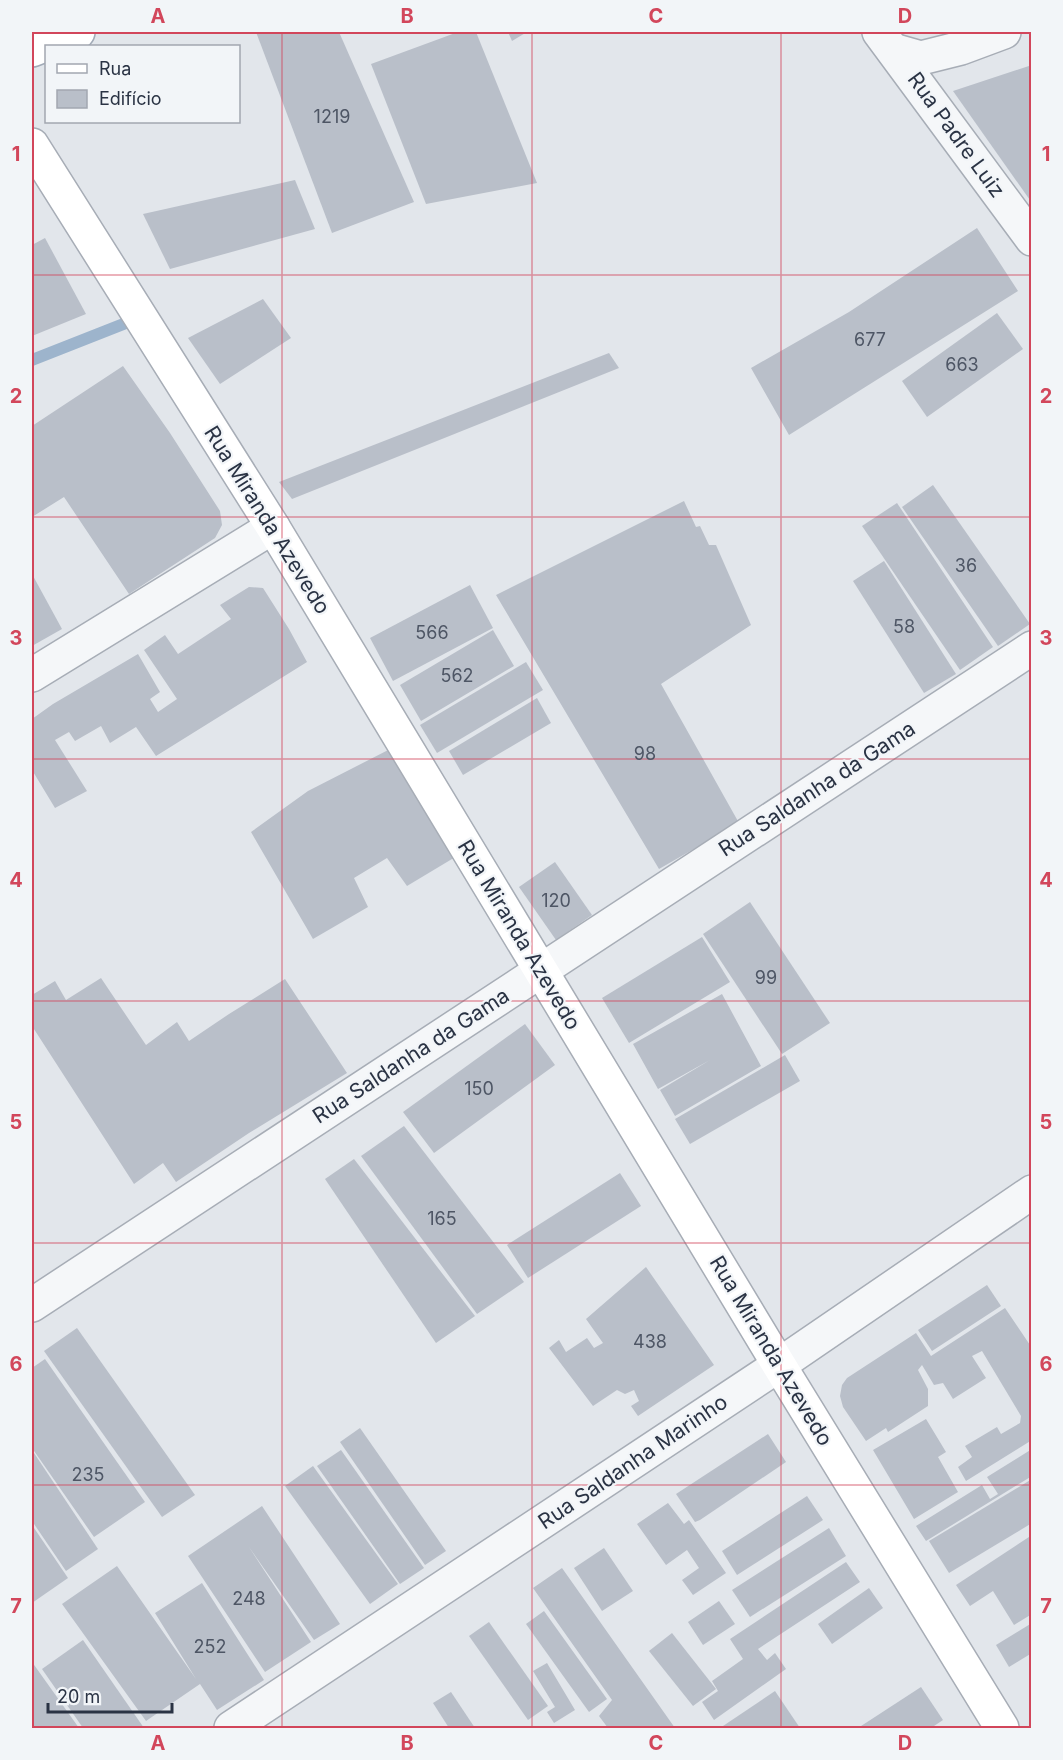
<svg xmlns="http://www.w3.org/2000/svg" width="1063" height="1760" font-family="Inter,sans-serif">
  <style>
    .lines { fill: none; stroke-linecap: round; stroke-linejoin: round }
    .stream { stroke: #9db4cc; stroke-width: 12 }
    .building { fill: #b9bfc9 }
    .street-casing { stroke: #a7adb6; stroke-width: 36 }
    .secondary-casing { stroke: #a7adb6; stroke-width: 36 }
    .primary-casing { stroke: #a1aab7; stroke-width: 36 }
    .street { stroke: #f5f7f9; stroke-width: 33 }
    .secondary { stroke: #fff; stroke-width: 33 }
    .primary { stroke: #fff; stroke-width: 33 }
    .grid { fill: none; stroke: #d2465b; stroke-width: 1.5; stroke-opacity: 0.55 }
    .labels { text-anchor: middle; stroke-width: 4.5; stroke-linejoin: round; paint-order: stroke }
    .number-label { font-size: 18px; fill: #4e5665 }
    .street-label { font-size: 21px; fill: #2a3344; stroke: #f2f5f8 }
    .neatline { fill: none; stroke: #d2465b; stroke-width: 2 }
    .grid-label { font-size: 20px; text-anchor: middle; font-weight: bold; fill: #d2465b }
  </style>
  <rect width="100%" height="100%" fill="#e2e6eb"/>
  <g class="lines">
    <polyline class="stream" points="32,360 126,323"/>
  </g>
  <g class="building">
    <polygon points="256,32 339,32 414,202 332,233"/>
    <polygon points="458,32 476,32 537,183 426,204 371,64"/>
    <polygon points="508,32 527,32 512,41"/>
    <polygon points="1032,65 1032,203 953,91"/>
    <polygon points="295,180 315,229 170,269 143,214"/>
    <polygon points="977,228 1018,291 789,435 751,368 849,312"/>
    <polygon points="45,238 86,314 32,336 32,245"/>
    <polygon points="263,299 291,338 220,384 188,338"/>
    <polygon points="997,313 1023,349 927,417 902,381"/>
    <polygon points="609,353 619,368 292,499 279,482"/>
    <polygon points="123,366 170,433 220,511 222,525 215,538 129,594 64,497 32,517 32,426"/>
    <polygon points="933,485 1030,624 998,646 902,507"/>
    <polygon points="684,501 696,527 700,526 709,545 716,545 751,625 661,684 739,823 659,869 496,595"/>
    <polygon points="897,503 993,647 960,670 862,526"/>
    <polygon points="884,561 956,674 924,693 853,581"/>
    <polygon points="32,574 62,629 32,646"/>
    <polygon points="470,585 493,628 393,681 370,638"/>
    <polygon points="249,587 263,588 289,629 307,662 156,756 136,727 110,743 101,726 75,741 69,732 55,740 87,791 55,808 32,770 32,719 53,704 138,654 160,692 150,699 158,712 177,699 144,650 165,635 178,654 231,619 220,605"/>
    <polygon points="493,630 514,666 421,721 400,685"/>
    <polygon points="526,662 543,690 437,753 420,725"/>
    <polygon points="537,698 551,723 463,775 449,751"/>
    <polygon points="396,746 457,856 407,886 387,858 354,878 368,907 313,939 251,832 308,791"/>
    <polygon points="555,862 592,915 556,940 519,887"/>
    <polygon points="750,902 830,1023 782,1054 703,934"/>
    <polygon points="702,937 730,982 629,1043 602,998"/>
    <polygon points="101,978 146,1045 177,1022 189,1041 229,1014 285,979 347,1073 249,1133 176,1182 163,1163 134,1184 32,1026 32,995 55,981 66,1000"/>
    <polygon points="722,994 761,1066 675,1116 660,1090 710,1060 658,1089 633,1044"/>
    <polygon points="525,1024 555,1065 434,1153 403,1112"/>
    <polygon points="785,1055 800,1081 690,1144 675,1119"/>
    <polygon points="404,1126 524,1282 477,1314 361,1156"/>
    <polygon points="354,1159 475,1316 436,1343 325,1179"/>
    <polygon points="620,1173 641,1206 528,1278 507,1245"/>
    <polygon points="646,1267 714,1365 638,1416 631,1406 639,1401 634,1390 625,1394 617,1390 593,1406 549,1348 559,1340 566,1352 587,1338 594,1348 603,1343 586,1319"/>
    <polygon points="987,1285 1001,1306 932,1351 918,1330"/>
    <polygon points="1005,1308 1032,1348 1029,1350 1032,1353 1032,1440 966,1481 958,1467 972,1457 965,1446 997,1427 1001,1434 1020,1423 1021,1416 982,1351 972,1356 986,1378 953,1399 943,1383 934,1385 922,1365 918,1370 928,1389 928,1406 888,1432 886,1428 866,1441 843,1407 840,1396 842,1385 847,1378 916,1333 931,1356"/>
    <polygon points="77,1328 195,1495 162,1517 44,1351"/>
    <polygon points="45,1359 145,1502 94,1537 32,1448 32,1368"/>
    <polygon points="926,1419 946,1452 938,1457 958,1492 914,1519 873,1450"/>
    <polygon points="360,1428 446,1551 425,1565 340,1442"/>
    <polygon points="768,1434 786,1462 700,1520 695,1522 676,1494"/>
    <polygon points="1032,1449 1032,1476 926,1541 916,1526 982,1485 990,1499 998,1494 987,1477"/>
    <polygon points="32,1450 98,1549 66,1571 32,1521"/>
    <polygon points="341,1450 424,1568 400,1584 317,1466"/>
    <polygon points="313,1466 398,1584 370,1604 285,1486"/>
    <polygon points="1032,1479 1032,1523 949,1573 929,1541"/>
    <polygon points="807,1496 823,1520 737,1575 722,1551"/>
    <polygon points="668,1503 684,1524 689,1520 726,1573 693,1595 682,1580 699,1568 687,1550 666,1565 637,1524"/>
    <polygon points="262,1506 340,1624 314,1640 249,1547 311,1642 265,1672 188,1556"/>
    <polygon points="32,1525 68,1578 32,1603"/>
    <polygon points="829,1528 846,1556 750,1617 732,1590"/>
    <polygon points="1032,1535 1032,1614 1014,1625 993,1591 970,1606 956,1585"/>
    <polygon points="604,1548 633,1591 602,1611 574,1568"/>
    <polygon points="846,1562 860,1582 758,1649 767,1660 775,1653 786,1669 714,1720 702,1702 718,1691 712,1681 743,1659 730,1639"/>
    <polygon points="117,1566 196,1679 155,1613 202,1583 264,1680 217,1710 200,1684 146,1721 62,1604"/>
    <polygon points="562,1568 675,1728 608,1728 599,1716 612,1700 533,1588"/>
    <polygon points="869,1588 883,1608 832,1644 818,1624"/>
    <polygon points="719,1601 735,1624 703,1645 688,1622"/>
    <polygon points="544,1611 607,1699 589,1712 526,1624"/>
    <polygon points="489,1622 548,1706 528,1720 469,1636"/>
    <polygon points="1032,1623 1032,1653 1009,1667 996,1645"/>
    <polygon points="672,1633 716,1689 693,1706 649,1651"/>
    <polygon points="83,1640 144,1728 83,1728 42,1669"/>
    <polygon points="32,1662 79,1728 32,1728"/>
    <polygon points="547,1663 575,1710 554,1723 547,1712 555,1707 533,1671"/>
    <polygon points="921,1687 943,1720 931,1728 858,1728"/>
    <polygon points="775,1691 800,1728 725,1728 723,1726"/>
    <polygon points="451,1692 475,1728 449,1728 433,1703"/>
  </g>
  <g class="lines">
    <g class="street-casing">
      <g id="street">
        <polyline points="879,32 1032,239"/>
        <polyline points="893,50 921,58 961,48 1004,32"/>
        <polyline points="32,675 273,527"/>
        <polyline points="32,1305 1032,648"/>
        <polyline points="231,1728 779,1365 1032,1192"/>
      </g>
    </g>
    <g class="secondary-casing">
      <polyline id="secondary" points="32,145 273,527 779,1365 1002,1728"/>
    </g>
    <g class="primary-casing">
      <polyline id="primary" points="32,50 78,32"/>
    </g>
    <use href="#street" class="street"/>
    <use href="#secondary" class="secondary"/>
    <use href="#primary" class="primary"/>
  </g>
  <path class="grid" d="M282,32V1728M532,32V1728M781,32V1728M32,275H1032M32,517H1032M32,759H1032M32,1001H1032M32,1243H1032M32,1485H1032"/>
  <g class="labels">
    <g class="number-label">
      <text x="332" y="123">1219</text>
      <text x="870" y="346">677</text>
      <text x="962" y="371">663</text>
      <text x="966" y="572">36</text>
      <text x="904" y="633">58</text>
      <text x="432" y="639">566</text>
      <text x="457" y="682">562</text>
      <text x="645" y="760">98</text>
      <text x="556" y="907">120</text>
      <text x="766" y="984">99</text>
      <text x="479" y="1095">150</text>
      <text x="442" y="1225">165</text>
      <text x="650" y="1348">438</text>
      <text x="88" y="1481">235</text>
      <text x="249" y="1605">248</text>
      <text x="210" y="1653">252</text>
    </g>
    <g class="street-label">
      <text transform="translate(956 135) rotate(54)" y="7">Rua Padre Luiz</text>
      <text transform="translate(267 520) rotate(58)" y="7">Rua Miranda Azevedo</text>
      <text transform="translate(817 789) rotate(-33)" y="7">Rua Saldanha da Gama</text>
      <text transform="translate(519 935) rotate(59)" y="7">Rua Miranda Azevedo</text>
      <text transform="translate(411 1056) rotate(-33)" y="7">Rua Saldanha da Gama</text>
      <text transform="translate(771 1351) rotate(59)" y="7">Rua Miranda Azevedo</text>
      <text transform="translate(633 1462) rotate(-34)" y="7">Rua Saldanha Marinho</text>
    </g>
  </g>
  <rect width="1063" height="1760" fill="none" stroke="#f2f5f8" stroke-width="66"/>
  <rect x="45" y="45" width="195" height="78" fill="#f2f5f8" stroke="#a2a7b0" stroke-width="1.5"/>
  <rect x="57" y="64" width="30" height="9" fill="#ffffff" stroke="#a2a7b0" stroke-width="1.5"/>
  <text x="99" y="75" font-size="18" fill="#2a3344">Rua</text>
  <rect x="57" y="90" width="30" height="18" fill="#b9bfc9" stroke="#a2a7b0" stroke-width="1.5"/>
  <text x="99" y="105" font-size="18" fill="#2a3344">Edifício</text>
  <path d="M48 1703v9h124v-9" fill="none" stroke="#2a3344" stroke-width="3"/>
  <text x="57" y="1703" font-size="18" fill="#2a3344" stroke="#f2f5f8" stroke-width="4.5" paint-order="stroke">20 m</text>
  <rect x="33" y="33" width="997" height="1694" class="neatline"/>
  <g class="grid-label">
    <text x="158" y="23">A</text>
    <text x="407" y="23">B</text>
    <text x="656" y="23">C</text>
    <text x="905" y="23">D</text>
    <text x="16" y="161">1</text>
    <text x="1046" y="161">1</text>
    <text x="16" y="403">2</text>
    <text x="1046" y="403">2</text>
    <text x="16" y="645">3</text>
    <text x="1046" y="645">3</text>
    <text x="16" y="887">4</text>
    <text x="1046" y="887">4</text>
    <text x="16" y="1129">5</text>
    <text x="1046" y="1129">5</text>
    <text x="16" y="1371">6</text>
    <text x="1046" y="1371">6</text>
    <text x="16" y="1613">7</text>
    <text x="1046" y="1613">7</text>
    <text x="158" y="1750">A</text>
    <text x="407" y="1750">B</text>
    <text x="656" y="1750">C</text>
    <text x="905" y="1750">D</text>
  </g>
</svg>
